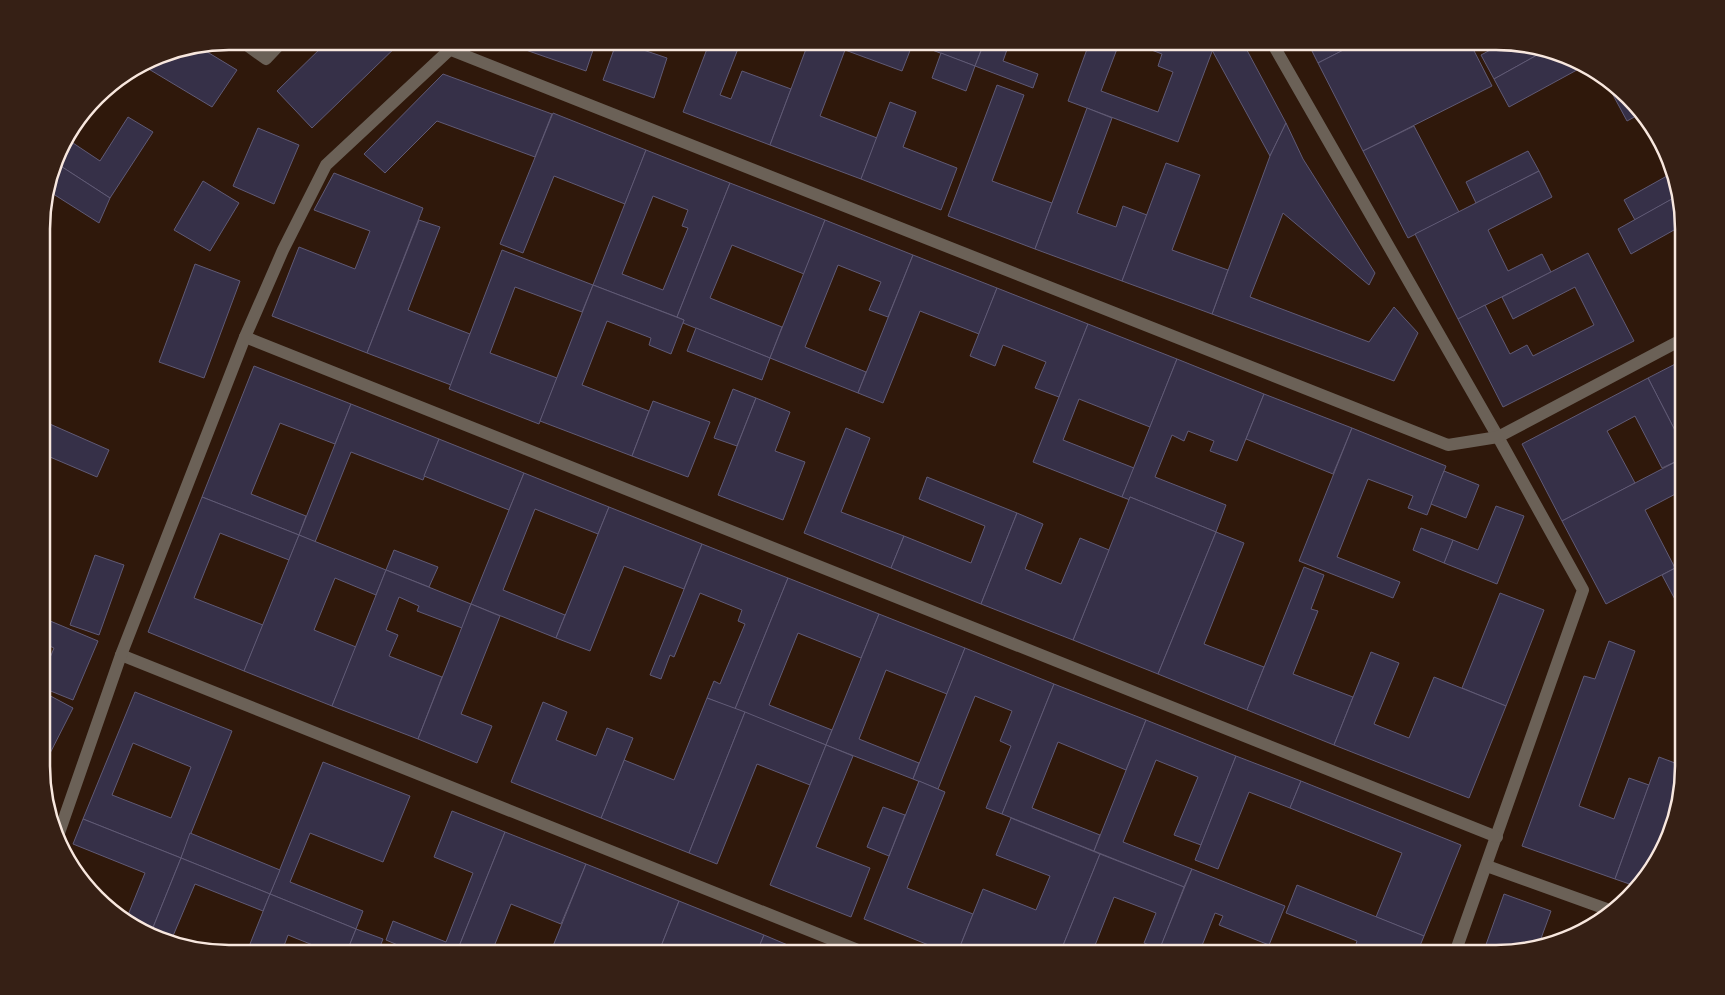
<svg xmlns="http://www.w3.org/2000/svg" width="1725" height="995" font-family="'Noto Sans',sans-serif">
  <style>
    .building { fill: #363048; stroke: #605a75; fill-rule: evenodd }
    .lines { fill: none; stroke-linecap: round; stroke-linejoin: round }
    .lane { stroke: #6b6157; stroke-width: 12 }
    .street { stroke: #6b6157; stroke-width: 12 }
    .rim { fill: none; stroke: #f8e7de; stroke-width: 2.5 }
  </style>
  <rect width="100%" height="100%" fill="#2f180b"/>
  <g class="building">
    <polygon points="328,41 402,41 312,128 277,91"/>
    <polygon points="500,41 596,41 586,71"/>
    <polygon points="617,41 667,58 654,98 603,80"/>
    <polygon points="710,41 741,41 720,95 731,99 742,71 791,89 770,145 683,112"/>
    <polygon points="809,41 892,41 911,48 902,71 845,50 820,116 877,138 861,179 770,145"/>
    <polygon points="908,41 965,41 982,48 975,66"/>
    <polygon points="985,41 1010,41 1003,61 1038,74 1033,88 975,66"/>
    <polygon points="1090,41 1120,41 1101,91 1158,112 1173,72 1158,66 1162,54 1128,41 1216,41 1178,142 1068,101"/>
    <polygon points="1216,41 1242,41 1286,123 1270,156 1212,50"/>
    <polygon points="1307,41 1361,41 1318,63"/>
    <polygon points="1361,41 1469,41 1492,86 1363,151 1318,63"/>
    <polygon points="1505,42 1545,48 1548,49 1494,79 1481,55"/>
    <polygon points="199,47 237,70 212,107 142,65 157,55"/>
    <polygon points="1548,49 1586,65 1509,107 1494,79"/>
    <polygon points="941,53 975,66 966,91 932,78"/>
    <polygon points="443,74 552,114 535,157 437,121 385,173 364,154"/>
    <polygon points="1605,80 1640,114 1627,121"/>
    <polygon points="997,85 1024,95 992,181 1052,203 1035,249 948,216"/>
    <polygon points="890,102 916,112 903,147 957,168 941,210 861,179"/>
    <polygon points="1087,108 1112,118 1077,213 1116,227 1123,206 1147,215 1122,281 1035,249"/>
    <polygon points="86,113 87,114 70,141 100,161 128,117 153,132 110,198 56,163 61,146"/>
    <polygon points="553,113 646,150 625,204 554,176 523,253 500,244"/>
    <polygon points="1642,116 1652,125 1674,169 1679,195 1635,220 1624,200 1674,172"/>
    <polygon points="1286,123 1303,159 1375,273 1369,285 1283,213 1250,297 1369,342 1394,307 1418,333 1394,381 1212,314 1270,156"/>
    <polygon points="1414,126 1459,212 1408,238 1363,151"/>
    <polygon points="258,128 299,145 274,204 233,186"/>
    <path d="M646,150L730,183L677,317L593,285ZM653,196L688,210L682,226L688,228L663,290L622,274Z"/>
    <polygon points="1528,151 1539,171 1476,203 1466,182"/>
    <polygon points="56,163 110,198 99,223 47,190"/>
    <polygon points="1166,163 1200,175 1172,250 1228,270 1212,314 1122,281"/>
    <polygon points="1539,171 1552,197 1488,230 1508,271 1542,254 1551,272 1458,319 1415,234"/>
    <polygon points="334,173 423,208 367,353 272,316 299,247 355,269 370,231 314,210"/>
    <polygon points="203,181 239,203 210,251 174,230"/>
    <polygon points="730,183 825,220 804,274 732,245 710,298 782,327 770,358 683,323 684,320 677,317"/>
    <polygon points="1679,195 1683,225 1631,254 1618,229"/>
    <polygon points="419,220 440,227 408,310 470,334 451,385 367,353"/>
    <polygon points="825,220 913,255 888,317 869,310 881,282 838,265 805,347 866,372 858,393 770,358"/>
    <polygon points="502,250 593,285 582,312 515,287 490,353 557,378 539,424 449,389"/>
    <polygon points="1588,253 1634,341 1503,407 1458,319 1485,305 1510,354 1527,345 1533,356 1594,325 1575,287 1513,319 1502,297"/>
    <polygon points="913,255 997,288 979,334 920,311 883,403 858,393"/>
    <polygon points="195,264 240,281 204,378 159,362"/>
    <polygon points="593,285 684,320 671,354 649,345 651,338 607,321 582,385 649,411 632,456 540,421"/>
    <polygon points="997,288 1088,324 1059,397 1035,388 1046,362 1003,345 995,366 970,356"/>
    <polygon points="1088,324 1177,359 1150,427 1079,399 1063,440 1134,468 1122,497 1033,462"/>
    <polygon points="696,328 770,358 762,380 687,351"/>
    <polygon points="1177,359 1264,394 1237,461 1210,451 1214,441 1188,431 1184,441 1172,435 1155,477 1226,505 1216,532 1130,497 1130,500 1122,497"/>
    <polygon points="1683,360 1683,446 1648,378"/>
    <polygon points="254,366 351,404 335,444 280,423 251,494 306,516 299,535 202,497"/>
    <polygon points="1648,378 1683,446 1683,458 1662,468 1635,416 1607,431 1635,483 1562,521 1522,444"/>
    <polygon points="733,389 756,398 737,446 714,438"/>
    <polygon points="1264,394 1352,428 1333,474 1246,439"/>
    <polygon points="756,398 790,412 775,451 805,462 783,520 718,495"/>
    <polygon points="653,401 710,422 688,477 632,456"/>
    <polygon points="351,404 439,439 423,480 351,452 315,542 299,535"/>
    <polygon points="43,421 109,450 97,477 43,454"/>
    <polygon points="846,428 870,438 841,512 904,536 891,568 804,533"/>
    <polygon points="1352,428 1446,466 1427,515 1408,508 1413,496 1368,479 1337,557 1400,582 1393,598 1299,561"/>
    <polygon points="439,439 524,473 509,510 424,476"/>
    <polygon points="1683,458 1683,490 1645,510 1675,568 1606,604 1562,521"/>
    <polygon points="1444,471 1479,485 1466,518 1431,504"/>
    <polygon points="524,473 609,507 598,534 535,509 503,590 565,615 556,638 471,604"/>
    <polygon points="927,477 1017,513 981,604 891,568 904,536 971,563 985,526 919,499"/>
    <polygon points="202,497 299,535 289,560 220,533 194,598 263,625 244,671 148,632"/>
    <polygon points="1130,497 1216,532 1158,674 1073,640"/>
    <polygon points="1496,506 1524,516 1497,584 1444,563 1453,540 1478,550"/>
    <polygon points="609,507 702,544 684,589 624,566 590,651 556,638"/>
    <polygon points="1017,513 1043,524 1025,569 1061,584 1080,538 1109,550 1073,640 981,604"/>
    <polygon points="1421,528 1453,540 1444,563 1413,550"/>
    <polygon points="1216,532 1244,543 1204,644 1264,667 1247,710 1158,674"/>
    <polygon points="299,535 386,570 376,595 335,578 314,630 356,647 332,706 244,671"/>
    <polygon points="702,544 788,578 735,709 707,698 714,681 720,684 745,624 738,621 742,610 700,593 674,657 670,655 661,679 650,675"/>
    <polygon points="394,550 438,567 429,587 386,570"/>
    <polygon points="95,555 124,565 99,635 70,625"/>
    <polygon points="1683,564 1683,605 1679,607 1662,575"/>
    <polygon points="1304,567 1324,575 1311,609 1318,611 1293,674 1353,697 1334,745 1247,710"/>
    <polygon points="386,570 471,604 462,628 417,611 419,606 399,597 386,630 398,635 389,656 442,677 418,739 332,706"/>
    <polygon points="788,578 879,614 861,658 798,633 769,705 832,730 826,745 735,709"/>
    <polygon points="1500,593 1544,610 1506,706 1462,688"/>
    <polygon points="471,604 500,616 461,714 492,726 477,763 418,739"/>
    <polygon points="879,614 965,648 947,694 886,670 859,739 919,763 913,779 826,745"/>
    <polygon points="43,618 98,641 73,700 43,688 43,675 54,648 43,643"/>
    <polygon points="1609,641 1635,651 1579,806 1614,819 1629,778 1649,785 1615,879 1522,846 1584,676 1595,679"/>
    <polygon points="965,648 1054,684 1002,814 986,808 1011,746 1000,741 1012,711 975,696 938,789 913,779"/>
    <polygon points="1371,652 1399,663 1374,724 1409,738 1434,677 1506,706 1469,798 1334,745"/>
    <polygon points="1054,684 1146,720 1126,770 1058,742 1032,808 1100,835 1094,851 1002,814"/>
    <polygon points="43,692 73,708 43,767"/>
    <path d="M135,692L232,731L181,858L83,819ZM133,743L191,767L171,818L112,795Z"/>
    <polygon points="707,698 745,712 689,853 601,818 624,760 674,780"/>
    <polygon points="543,702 567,712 556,740 596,756 607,728 633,738 601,818 511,782"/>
    <polygon points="745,712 826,745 810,785 757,764 717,864 689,853"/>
    <polygon points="1146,720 1236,756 1201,845 1174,835 1198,777 1156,760 1123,842 1192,869 1184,887 1094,851"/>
    <polygon points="826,745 853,756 816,847 870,868 851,917 770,885"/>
    <polygon points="1236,756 1301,781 1290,808 1249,792 1218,869 1195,860"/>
    <polygon points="1659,757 1683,766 1683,778 1659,860 1638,887 1615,879"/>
    <polygon points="323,762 410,796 383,862 310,833 290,882 363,911 356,929 270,894"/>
    <polygon points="919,781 945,792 907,888 973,914 957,954 951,954 864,919"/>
    <polygon points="1301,781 1461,845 1424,936 1376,917 1402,853 1290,808"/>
    <polygon points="883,807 905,815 889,856 867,847"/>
    <polygon points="452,811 505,832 456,954 419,954 386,940 393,921 446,942 473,873 434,857"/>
    <polygon points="1011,818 1100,854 1060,953 957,954 983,889 1036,910 1050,876 996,855"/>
    <polygon points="83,819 181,858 150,935 135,929 126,920 145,873 73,844"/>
    <polygon points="505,832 586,864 561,924 511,904 491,954 456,954"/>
    <polygon points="190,833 280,870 270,894 181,858"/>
    <polygon points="1100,854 1184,887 1160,949 1144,943 1156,913 1114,897 1092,953 1060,953"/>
    <polygon points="181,858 270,894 263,911 195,884 170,943 150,935"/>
    <polygon points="586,864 679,901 658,954 558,954 551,951"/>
    <polygon points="1192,869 1285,906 1269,945 1219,925 1223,916 1215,913 1199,953 1158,953"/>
    <polygon points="1297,885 1424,936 1417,953 1353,953 1357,941 1286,913"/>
    <polygon points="270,894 356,929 346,954 335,954 288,935 281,954 246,954"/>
    <polygon points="1504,894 1551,911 1539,944 1508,953 1483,953"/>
    <polygon points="679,901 764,935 756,954 658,954"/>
    <polygon points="1584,922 1594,926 1581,931"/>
    <polygon points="356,929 383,939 377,954 346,954"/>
    <polygon points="764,935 809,954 756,954"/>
  </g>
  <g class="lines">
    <polyline class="lane" points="241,41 266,59 283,41"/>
    <g class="street">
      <polyline points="1271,41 1498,437 1583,590 1455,953"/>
      <polyline points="451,50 1448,445 1498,437 1683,339"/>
      <polyline points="245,337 1497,837"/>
      <polyline points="121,655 868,954"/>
      <polyline points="59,833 121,655 245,337 283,250 326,165 459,41"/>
      <polyline points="1487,866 1612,911"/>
    </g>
  </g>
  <path d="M0 0H1725V995H0ZM229 50H1496A179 179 0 0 1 1675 229V766A179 179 0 0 1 1496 945H229A179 179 0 0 1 50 766V229A179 179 0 0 1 229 50Z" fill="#362015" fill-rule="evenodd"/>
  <path class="rim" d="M229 50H1496A179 179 0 0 1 1675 229V766A179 179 0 0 1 1496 945H229A179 179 0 0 1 50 766V229A179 179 0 0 1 229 50Z"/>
</svg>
